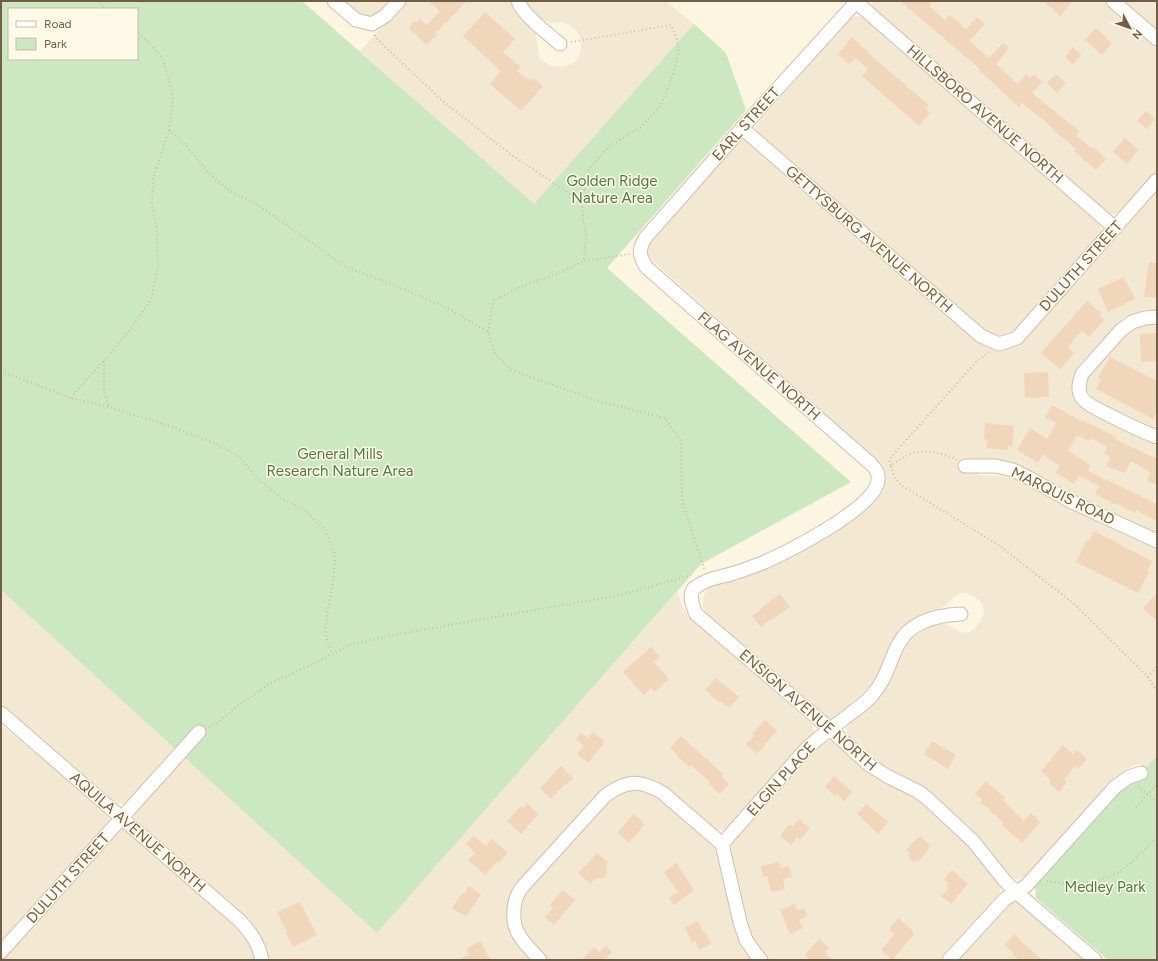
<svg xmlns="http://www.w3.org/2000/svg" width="1158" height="961" font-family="Figtree,sans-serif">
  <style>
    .residential { fill: #f3e8d1 }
    .green { fill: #cce8c1; fill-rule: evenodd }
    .building { fill: #f0d7bb }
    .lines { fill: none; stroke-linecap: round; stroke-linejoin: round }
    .street-casing { stroke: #cec0ac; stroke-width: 15 }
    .path { stroke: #d4ba9e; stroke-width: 2; stroke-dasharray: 1 3; stroke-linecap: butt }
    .street { stroke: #fff; stroke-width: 13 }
    .labels { text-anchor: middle; stroke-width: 3; stroke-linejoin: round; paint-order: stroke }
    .street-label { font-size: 15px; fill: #725d49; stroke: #fff9e8 }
    .park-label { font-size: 15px; fill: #4e7d44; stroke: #fff9e8 }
  </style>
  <rect width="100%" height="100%" fill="#fbf5e2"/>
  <g class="residential">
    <polygon points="345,1 390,1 376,16 371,17 362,16"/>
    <polygon points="406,1 510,1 520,18 535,31 540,59 551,66 561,67 569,65 575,62 580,54 581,49 581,40 577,31 569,25 561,22 553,23 548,22 543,19 534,12 526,1 665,1 694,24 534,205 360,51"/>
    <polygon points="872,1 1103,1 1157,48 1157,172 1122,212 1112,214 1106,212 873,9"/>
    <polygon points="1123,1 1157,1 1157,30"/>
    <polygon points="855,16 862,17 1098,222 1101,228 1101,234 1011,334 1004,338 996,337 985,334 757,132 756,128 758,123 851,18"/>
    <polygon points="745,137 1002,349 1014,347 1022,342 1157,190 1157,310 1142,310 1124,317 1078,366 1074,374 1072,388 1076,398 1090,413 1141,438 1157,444 1157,534 1076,497 1037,474 1015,463 993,461 976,462 979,475 1011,477 1026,483 1070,508 1157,548 1157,756 1143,771 1140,763 1126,769 1114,778 1024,878 1015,879 1010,875 984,842 971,828 922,786 877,761 850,738 846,733 847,728 851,722 888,682 906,647 916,635 932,626 941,622 948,625 961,632 968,633 974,629 980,622 984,614 983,607 981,602 975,597 967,593 962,593 955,596 945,606 925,614 912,622 898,633 890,645 878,675 870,686 838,716 830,719 826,720 820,716 706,614 703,606 703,599 707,588 716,583 765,570 826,538 870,506 884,491 885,481 885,471 882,463 865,450 652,260 647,253 647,248 741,139"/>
    <polygon points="1157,321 1157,431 1136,423 1091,397 1086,390 1085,384 1086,379 1125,333 1134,326"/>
    <polygon points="1,590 174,748 127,802 123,804 116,803 1,703"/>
    <polygon points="677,592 682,606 690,618 811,724 814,731 811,737 730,827 722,830 715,830 667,787 656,780 640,777 627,778 514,889 508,902 508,913 532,960 270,960 266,947 260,934 242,914 136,822 134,817 135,811 184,756 377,932"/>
    <polygon points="1,727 5,728 107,812 109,818 107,825 1,943"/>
    <polygon points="829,741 833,741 849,754 871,774 888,784 907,792 916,798 970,845 998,881 1001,889 998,896 939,960 768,960 751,936 744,914 730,851 731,847 733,843 819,745 824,742"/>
    <polygon points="642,788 654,793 668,804 710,842 718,853 753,960 548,960 523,933 518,918 520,905 527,892 615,794 629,789"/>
    <polygon points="123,829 129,830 238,926 250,940 258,960 2,960 118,831"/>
    <polygon points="1014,900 1019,902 1085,960 955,960 1006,904"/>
  </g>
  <g class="green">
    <path d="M1,1H302L534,204L694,24L726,53L746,110L607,268L851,482L701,564L377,933L1,590ZM9,9H137V59H9Z"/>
    <polygon points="1157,756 1157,960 1108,960 1036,898 1035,886 1109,802 1127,786 1146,777 1143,771"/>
  </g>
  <g class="building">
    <polygon points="428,1 467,1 436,33 437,34 427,45 409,28 414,21 417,23 420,19 427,25 440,11"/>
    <polygon points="900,1 933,1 929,6 945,20 950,15 966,29 977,17 985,24 969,41 989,58 1003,43 1009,48 996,64 1018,84 1026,75 1030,78 1034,74 1042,82 1032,93 1079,131 1076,135 1092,149 1093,147 1106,159 1096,170 1074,151 1076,149 1052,129 1053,128 1022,103 1019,107 980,71 981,70"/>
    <polygon points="1043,1 1073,1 1060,16"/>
    <polygon points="485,12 515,39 503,52 521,67 517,71 530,81 533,78 543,86 521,111 490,84 501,71 463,36"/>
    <polygon points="1096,28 1112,43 1102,55 1085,40"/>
    <polygon points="852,37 875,59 929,105 926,109 930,113 919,126 862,76 868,69 855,58 849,64 838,54"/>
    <polygon points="1073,47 1081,55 1073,64 1065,57"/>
    <polygon points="1056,74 1066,83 1057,93 1047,83"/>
    <polygon points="1146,111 1155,119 1147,129 1137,121"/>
    <polygon points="1125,138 1138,150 1127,164 1113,152"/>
    <polygon points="1149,262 1157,263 1157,298 1144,297"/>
    <polygon points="1124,277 1135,299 1108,312 1098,289"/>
    <polygon points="1087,301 1102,314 1099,316 1104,320 1089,337 1083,331 1080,333 1068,347 1074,353 1060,369 1041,353"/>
    <polygon points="1157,333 1157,361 1141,362 1140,334"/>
    <polygon points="1110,357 1157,381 1157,411 1153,419 1096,389 1101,380 1098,378"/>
    <polygon points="1048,372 1049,397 1025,398 1024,373"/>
    <polygon points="1052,405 1083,422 1084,421 1116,437 1115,439 1134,449 1135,448 1155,458 1156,456 1157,457 1157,485 1147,481 1150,472 1131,461 1125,473 1106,466 1110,457 1104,453 1107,447 1090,438 1089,441 1077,435 1068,451 1090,465 1088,471 1157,504 1157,521 1136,510 1135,513 1115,503 1114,504 1095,494 1099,486 1082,477 1082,478 1079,476 1074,484 1056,473 1060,466 1043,455 1038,463 1017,450 1030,428 1047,439 1056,423 1045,418"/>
    <polygon points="985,423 1014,426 1012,447 1008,444 1008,450 986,448 988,441 984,439"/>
    <polygon points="1094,531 1152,561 1147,571 1149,572 1138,593 1076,562 1087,540 1089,541"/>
    <polygon points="1157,593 1157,621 1143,608"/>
    <polygon points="780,594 790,607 770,621 770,620 761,627 752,616 761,609 761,608"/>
    <polygon points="651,647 660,657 654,662 669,679 654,692 651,688 644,695 623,672"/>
    <polygon points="716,678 739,697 729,708 721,701 720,703 705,690"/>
    <polygon points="765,720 777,731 757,754 746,744 754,736 752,734"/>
    <polygon points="593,732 605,742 588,763 577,754 584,746 576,739 581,733 588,738"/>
    <polygon points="681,736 724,775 721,777 729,784 720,794 709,784 710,782 691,765 690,767 682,760 677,756 678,755 670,748"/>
    <polygon points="932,741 956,755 948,769 924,754"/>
    <polygon points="1063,745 1073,754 1077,750 1087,759 1078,769 1075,766 1064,779 1067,782 1059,792 1049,783 1051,780 1041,771"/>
    <polygon points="561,766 573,778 566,785 565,784 551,799 540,788"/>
    <polygon points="834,776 852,792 844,801 837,794 835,796 825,787"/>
    <polygon points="986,781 1005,798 1003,801 1024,821 1031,813 1040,822 1022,843 1002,825 1004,823 980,802 982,800 975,793"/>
    <polygon points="527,803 538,814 521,834 507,821 521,806 523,808"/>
    <polygon points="866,804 888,822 878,834 857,814"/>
    <polygon points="634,814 645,824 629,843 617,833"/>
    <polygon points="799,819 810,828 800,840 797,837 791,845 780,836 790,824 793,826"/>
    <polygon points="473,836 486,846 492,839 508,853 498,863 497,862 485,875 468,860 475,853 466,844"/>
    <polygon points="920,836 930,845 928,848 929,849 919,861 918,860 915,863 907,856 910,853 906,850 917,838 918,839"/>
    <polygon points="597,853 608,863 606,865 607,873 603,878 595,879 590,884 578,873"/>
    <polygon points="779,862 781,868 789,866 792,877 783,879 785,889 771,892 767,876 763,877 761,866"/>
    <polygon points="676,863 694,890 674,905 669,898 678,892 664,872"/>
    <polygon points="952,870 968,884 951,904 941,896 949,888 947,886 949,884 944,879"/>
    <polygon points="469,886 481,894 466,917 452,908 462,893 464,895"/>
    <polygon points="563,890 575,900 554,925 545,917 553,908 550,905"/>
    <polygon points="300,902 317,935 293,947 286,933 287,932 277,912"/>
    <polygon points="794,904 798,911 804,908 808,916 799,920 803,928 790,934 780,910"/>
    <polygon points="898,918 913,931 912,932 914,934 892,960 881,950 895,934 889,929"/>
    <polygon points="698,921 704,933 705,932 711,944 699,950 695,941 692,943 685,927"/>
    <polygon points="1014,934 1023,943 1042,960 1019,960 1012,954 1013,953 1005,945"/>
    <polygon points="819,939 829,948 825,953 833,960 810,960 805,955"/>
    <polygon points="480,941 491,960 458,960 469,954 466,949"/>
    <polygon points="606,946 612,952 605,959 606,960 581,960 594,947 599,952"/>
  </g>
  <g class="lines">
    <g class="street-casing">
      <g id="street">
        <polyline points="334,1 356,20 372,24 385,16 399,1"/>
        <path d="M518,1C524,16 547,33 560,44"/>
        <polyline points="855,1 1115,228"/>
        <path d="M857,1L742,128L646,237C638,249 639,255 646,267L871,464C876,469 879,473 878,480C877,507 789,551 765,562C754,566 742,571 731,574C718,578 711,577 699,585C699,585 695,588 694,588C688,596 693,607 696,614L830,729L868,764L887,776L919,792L928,799L973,841L1005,881L1016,892L1095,960"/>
        <polyline points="1113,1 1157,39"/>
        <polyline points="742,128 981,336 999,344 1017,338 1157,180"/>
        <path d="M1157,317L1145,318L1132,322L1121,330L1082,374C1079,382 1077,390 1082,398C1087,405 1096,408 1103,412C1121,421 1138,430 1157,437"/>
        <polyline points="965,466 996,466 1013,470 1029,478 1072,502 1157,541"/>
        <path d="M1,713L239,920C252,934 258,942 262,960"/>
        <path d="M722,844L806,749C820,736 835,726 850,714C858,708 867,702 873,694C886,680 889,662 898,645C910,621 937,615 961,614"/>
        <polyline points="1,952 199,732"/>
        <path d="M540,960C533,952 525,945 519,935C512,924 512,904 519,892C520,889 523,887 525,884L605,796C626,780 640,779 663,793L722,844L740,922L746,940L755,953L761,960"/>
        <polyline points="949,960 1005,899 1026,886 1115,787 1129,777 1141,773"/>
      </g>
    </g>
    <g class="path">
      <polyline points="97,1 107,9"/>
      <polyline points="375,35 375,37 383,45 445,103 509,153 582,202 583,218 586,236 584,261"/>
      <polyline points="571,42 671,25 677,39 679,52 674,71 661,105 641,127 608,147 589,170 582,202"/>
      <polyline points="169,130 181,140 210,174 229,191 255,203 346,267 406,290 451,310 488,332 495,354 511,370 598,401 665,418 681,441 682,500 704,569"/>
      <polyline points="488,332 493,301 518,288 556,274 584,261 630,254"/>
      <polyline points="104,361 104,392 109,407"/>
      <polyline points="1,371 71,398 109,407 170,426 217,444 239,457 257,478 281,498 305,510 326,531 335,555 333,583 327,614 325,634 332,654"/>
      <polyline points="71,398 87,379 110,354 135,323 151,299 158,268 157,229 152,206 153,179 169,130 173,97 163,58 144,38 137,32"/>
      <path d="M957,460L954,458C927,449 915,447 891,466L889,463L892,456L977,361L989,352"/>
      <polyline points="891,466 894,477 901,485 1000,546 1073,603 1148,677 1157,692"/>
      <polyline points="1148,677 1157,666"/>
      <polyline points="209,727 217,723 236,707 272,682 307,667 349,645 388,636 620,595 691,575"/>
      <polyline points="1138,786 1157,802"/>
      <polyline points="1136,807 1157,784"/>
      <path d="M1047,881C1073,886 1106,883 1127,866C1138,857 1146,846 1157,838"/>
    </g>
    <use href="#street" class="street"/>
  </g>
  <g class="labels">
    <g class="street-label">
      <text transform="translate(985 114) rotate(41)" y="5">HILLSBORO AVENUE NORTH</text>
      <text transform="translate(746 124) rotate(-48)" y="5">EARL STREET</text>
      <text transform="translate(869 239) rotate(41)" y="5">GETTYSBURG AVENUE NORTH</text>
      <text transform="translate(1081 266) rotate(-48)" y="5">DULUTH STREET</text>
      <text transform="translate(759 366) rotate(41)" y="5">FLAG AVENUE NORTH</text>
      <text transform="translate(1063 496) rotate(26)" y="5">MARQUIS ROAD</text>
      <text transform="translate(808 710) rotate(41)" y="5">ENSIGN AVENUE NORTH</text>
      <text transform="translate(781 779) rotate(-48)" y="5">ELGIN PLACE</text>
      <text transform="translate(138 832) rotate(41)" y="5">AQUILA AVENUE NORTH</text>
      <text transform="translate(68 878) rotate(-48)" y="5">DULUTH STREET</text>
    </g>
    <g class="park-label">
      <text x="612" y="186">Golden Ridge<tspan x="612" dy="17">Nature Area</tspan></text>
      <text x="340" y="459">General Mills<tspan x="340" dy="17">Research Nature Area</tspan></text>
      <text x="1105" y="892">Medley Park</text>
    </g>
  </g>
  <rect width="1158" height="961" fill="none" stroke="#725d49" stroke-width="4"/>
  <rect x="8" y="8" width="130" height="52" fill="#fff9e8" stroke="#c7bba8"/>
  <rect x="16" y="21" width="20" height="6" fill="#ffffff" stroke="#c7bba8"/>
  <text x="44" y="28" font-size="12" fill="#725d49">Road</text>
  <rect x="16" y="38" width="20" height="12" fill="#cce8c1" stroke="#c7bba8"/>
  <text x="44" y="48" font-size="12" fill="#725d49">Park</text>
  <g transform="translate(1130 28) rotate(131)" stroke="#fff9e8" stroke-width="3" paint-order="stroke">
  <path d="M0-3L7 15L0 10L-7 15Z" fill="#725d49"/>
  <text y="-6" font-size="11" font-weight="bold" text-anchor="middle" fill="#725d49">N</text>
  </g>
</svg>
